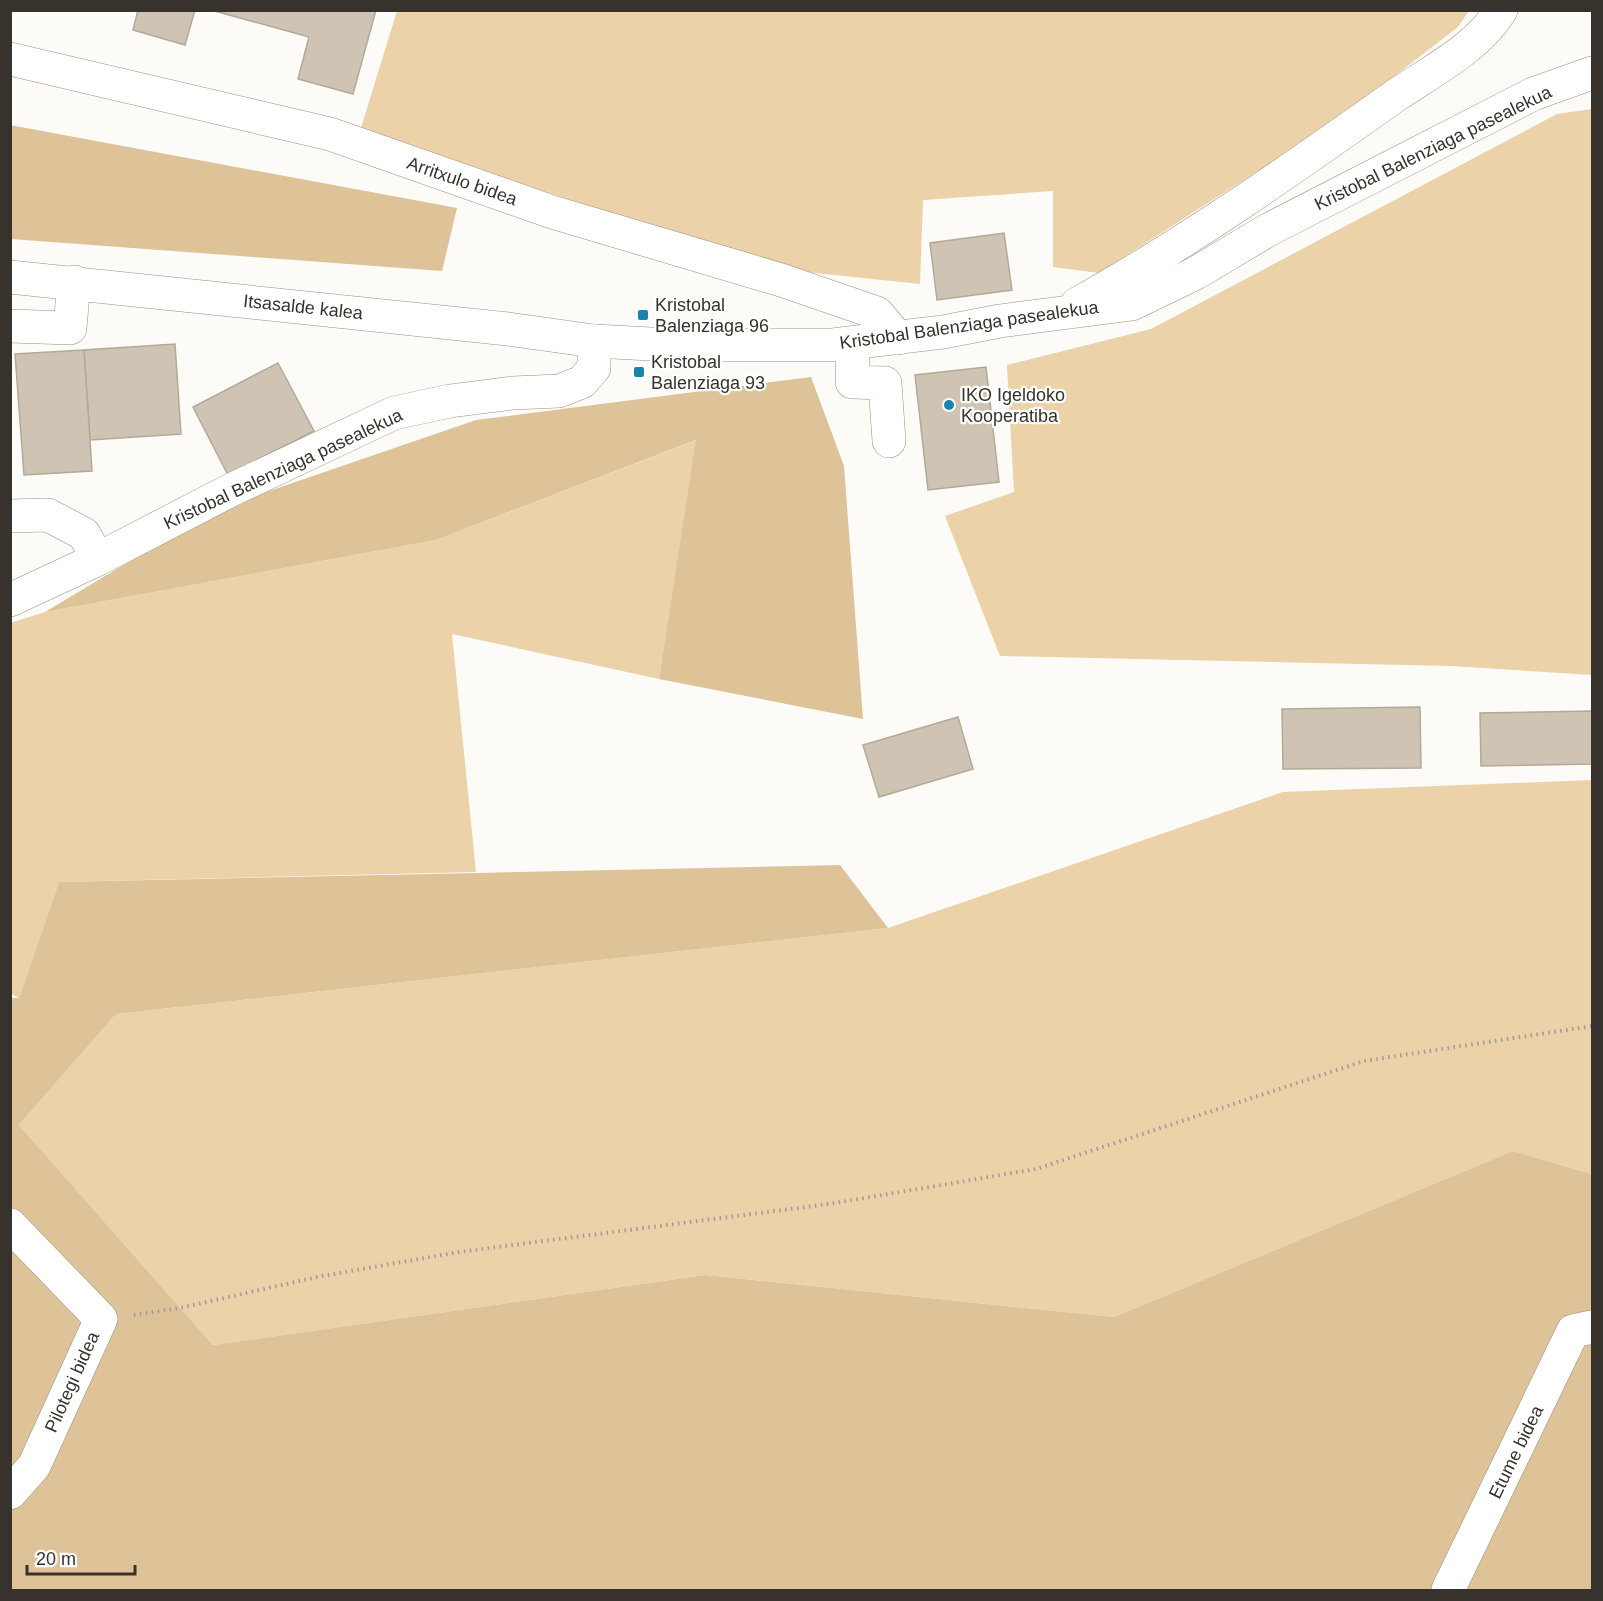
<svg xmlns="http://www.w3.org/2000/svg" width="1603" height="1601" font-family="Arial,sans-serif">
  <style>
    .green { fill: #ebd2a9 }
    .forest { fill: #ddc397 }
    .building { fill: #cfc4b3; stroke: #b3a998; stroke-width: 1.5 }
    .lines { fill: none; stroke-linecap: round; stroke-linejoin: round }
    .minor-casing { stroke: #9a907f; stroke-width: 34 }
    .path { stroke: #9f9b96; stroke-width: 4; stroke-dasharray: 1.5 4.5; stroke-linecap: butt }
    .minor { stroke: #fff; stroke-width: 33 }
    .poi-dot { fill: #1883ab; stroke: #fff; stroke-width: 2 }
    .labels { text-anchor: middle; stroke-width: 4.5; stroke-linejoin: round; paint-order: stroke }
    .street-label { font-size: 18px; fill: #37322b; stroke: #fff }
    .poi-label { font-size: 18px; fill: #37322b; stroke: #fff; text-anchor: start }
  </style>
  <rect width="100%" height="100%" fill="#fdfbf7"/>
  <g class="green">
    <polygon points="397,11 1469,11 1458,27 1340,118 1099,273 1053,267 1053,191 923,200 920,284 786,270 360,131"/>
    <polygon points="1592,109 1592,675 1451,666 1000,656 945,516 1014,492 1007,365 1151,329 1557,114"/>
    <polygon points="697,440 659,679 452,634 476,872 59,882 19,998 10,993 10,623 45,612 436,540"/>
    <polygon points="1592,780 1592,1174 1513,1151 1114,1317 705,1275 213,1345 19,1125 116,1014 888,928 1283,792"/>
  </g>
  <g class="forest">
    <polygon points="10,125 457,208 442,271 11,239"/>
    <polygon points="811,377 844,466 863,719 659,679 696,440 436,540 45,612 217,509 476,420"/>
    <polygon points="840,865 888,928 116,1014 19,1125 213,1345 705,1275 1114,1317 1513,1151 1592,1174 1592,1590 11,1590 10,998 19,998 59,882"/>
  </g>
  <g class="building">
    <polygon points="138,10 195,10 185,45 133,30"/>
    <polygon points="211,10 376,10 353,94 298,79 309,37"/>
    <polygon points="1004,233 1012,290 937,300 930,243"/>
    <polygon points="175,344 181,434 90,440 84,350"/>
    <polygon points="84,350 92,471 24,475 15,354"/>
    <polygon points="278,363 314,431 228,475 193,407"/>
    <polygon points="986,367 999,482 928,490 915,375"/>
    <polygon points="1420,707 1421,768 1283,769 1282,709"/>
    <polygon points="1592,711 1592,764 1481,766 1480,713"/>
    <polygon points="958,717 973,769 879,797 863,745"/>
  </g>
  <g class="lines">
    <g class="minor-casing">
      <g id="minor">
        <polyline points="10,59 330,134 552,212 781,280 877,313 898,338"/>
        <polyline points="10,277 508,329 594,341 670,345 833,345 943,332 1000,321 1132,304 1196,273 1268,230 1533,94 1592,73"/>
        <path d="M1077,304C1187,243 1292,169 1395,96C1430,72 1478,48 1501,10"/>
        <polyline points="10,326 70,328 74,282"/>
        <polyline points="853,343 852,382 885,383 889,441"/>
        <polyline points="10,516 48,515 84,534 98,559"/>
        <polyline points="10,600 98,559 231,490 394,413 450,401 513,393 559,391 582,382 594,368 594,341"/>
        <polyline points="10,1225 101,1319 34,1466 10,1493"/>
        <polyline points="1448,1590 1573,1331 1592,1327"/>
      </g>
    </g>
    <polyline class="path" points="134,1315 180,1308 322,1276 459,1252 829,1204 1036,1169 1364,1061 1592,1026"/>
    <use href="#minor" class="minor"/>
  </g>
  <g class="poi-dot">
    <rect x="637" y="309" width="12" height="12" rx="3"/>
    <rect x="633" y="366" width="12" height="12" rx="3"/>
    <circle cx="949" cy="405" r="6"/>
  </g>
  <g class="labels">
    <g class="street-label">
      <text transform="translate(1433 148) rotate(-26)" y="6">Kristobal Balenziaga pasealekua</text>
      <text transform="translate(462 181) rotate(19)" y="6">Arritxulo bidea</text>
      <text transform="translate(303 307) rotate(6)" y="6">Itsasalde kalea</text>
      <text transform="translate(969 325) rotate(-8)" y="6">Kristobal Balenziaga pasealekua</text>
      <text transform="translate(283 469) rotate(-25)" y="6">Kristobal Balenziaga pasealekua</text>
      <text transform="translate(72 1382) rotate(-66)" y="6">Pilotegi bidea</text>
      <text transform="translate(1516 1452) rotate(-64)" y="6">Etume bidea</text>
    </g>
    <g class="poi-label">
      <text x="655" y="311">Kristobal<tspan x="655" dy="21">Balenziaga 96</tspan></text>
      <text x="651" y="368">Kristobal<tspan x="651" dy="21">Balenziaga 93</tspan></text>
      <text x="961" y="401">IKO Igeldoko<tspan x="961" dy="21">Kooperatiba</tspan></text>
    </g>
  </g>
  <rect width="1603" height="1601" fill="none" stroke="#37322b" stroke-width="24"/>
  <path d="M27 1565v9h108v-9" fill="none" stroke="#37322b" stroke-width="3"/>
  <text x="36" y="1565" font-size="18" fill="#37322b" stroke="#ffffff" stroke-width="4.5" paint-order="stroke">20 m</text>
</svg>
